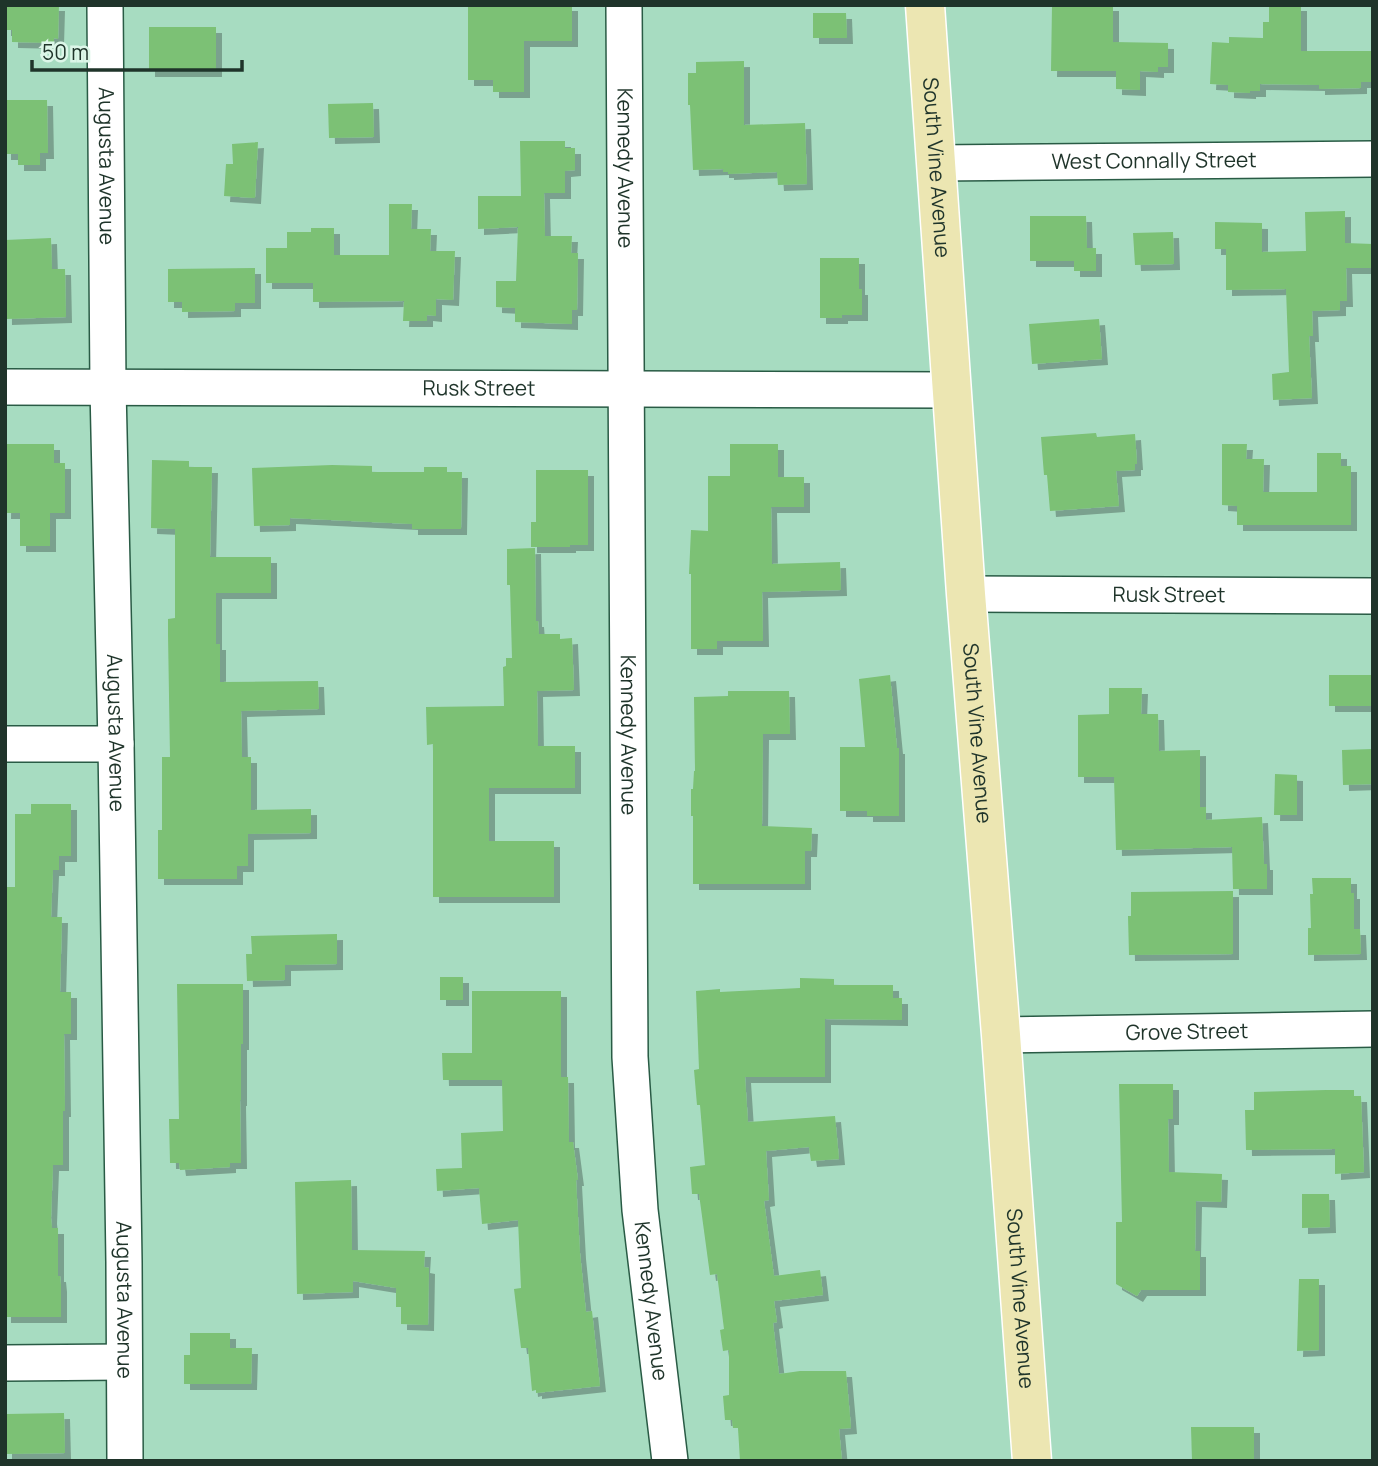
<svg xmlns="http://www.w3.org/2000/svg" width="1378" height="1466" viewBox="0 0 1378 1466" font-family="Manrope,sans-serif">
<defs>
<filter id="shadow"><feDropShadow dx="6" dy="6" stdDeviation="0" flood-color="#0004"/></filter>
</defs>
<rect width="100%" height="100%" fill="#a7dcc1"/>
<g fill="#7bc175" filter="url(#shadow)">
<path d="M5,5H59L58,39L54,38V43L12,42V30H5Z"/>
<path d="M468,5H572V41H524V92H493V80H468Z"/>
<path d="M1052,5H1113V42L1168,43V67H1158V72L1140,71V90L1116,89V71H1051Z"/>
<path d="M1269,5H1301V51H1373V82H1361V88L1319,89V85L1260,84V91H1250V93L1228,92V85L1210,84L1212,42L1229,43V37L1263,38V22H1269Z"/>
<path d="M813,13H846L847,38H813Z"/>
<rect x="149" y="27" width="67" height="44"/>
<path d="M744,61V125L805,123L807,184L778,185L777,172L728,174V172H723V169L693,170L690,105H688V73H696V62Z"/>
<path d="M5,100H47L48,153H40V165H18V154H5Z"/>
<path d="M373,103L374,137L329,138L328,104Z"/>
<path d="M520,141H565V148H575V170L565,171V193H544L545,236H572L571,253H578L577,310H572V324L515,322V308L496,307V281H516L518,227L478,229V196H521Z"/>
<path d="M258,142L255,198L224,196L226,164H233L232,144Z"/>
<path d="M389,204H412L411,229H431L430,251H455L453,300L436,299V316L427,315V321H403L404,301L313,302V283H266V248H287V232H311V228H334V255H389Z"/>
<path d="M1345,211V243L1373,244V268H1346L1347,301H1340V310L1312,311L1313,336H1309L1312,398L1273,400L1272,374L1289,372L1286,289L1226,290V249H1215V222L1262,223V252L1306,251L1305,212Z"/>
<path d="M1030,216H1086L1087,248H1096V271H1074V261H1030Z"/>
<path d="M1173,232L1174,264L1135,265L1133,233Z"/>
<path d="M51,238L52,269H65L66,317L6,319L5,240Z"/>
<path d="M820,258H859V289H862V315H842V318H820Z"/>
<path d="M255,268V303H235V311L182,312V302H168V269Z"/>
<path d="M1099,319L1102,359L1032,364L1029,324Z"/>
<path d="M1096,433L1097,437L1135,434L1137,464H1135V470L1116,471L1119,506L1050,511L1047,475H1044L1041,437Z"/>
<path d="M6,444H54V463H65V513H50V546H20V513H5Z"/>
<path d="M730,444H778V477H804V507H771L772,564L840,562L841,590L762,592L763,641H717V649H691V574H689L691,530L708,531V476H730Z"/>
<path d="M1222,444H1247L1246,459H1264L1263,492H1317V453H1341V466H1351V525H1237V506L1222,505Z"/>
<path d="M152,460L189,461V467H212L210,557H271V593H216V644H220V682L318,681L319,709L241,711L242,757H251V810L311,809V833L248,834V866H237V879H158V830H162V757H170L168,634V619L175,618V529L151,528Z"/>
<path d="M332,465L372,466V472H424V467H447V472H462L461,529H412V524L290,518V525L254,526L252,468Z"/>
<path d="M536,470H588V545H570V547H531V522H536Z"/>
<path d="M535,548L536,621H538L539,634H560V639L572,638L574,690L537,691L538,746H575V788H489V841H554V897H433V744L427,745L426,707L504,706L503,667L506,666V658H512L510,585H507V549Z"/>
<path d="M890,675L897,748H899V816H867V811H840V747H865L859,679Z"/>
<rect x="1329" y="675" width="42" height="31"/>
<path d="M1109,688H1142L1141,714H1158L1159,751L1200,750V807H1206V820L1262,817L1264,864H1267V889H1233L1232,847L1116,850L1114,777H1078V715L1109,714Z"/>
<path d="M728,691H789L790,734H763L762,826L812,828L811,851H805V884H693V816H691V789H693L694,771H695L694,697L728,696Z"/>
<path d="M1373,749V784L1343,785L1342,750Z"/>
<path d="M1275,774L1297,775V815H1274Z"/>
<path d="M31,804H71V856H59V870H53L51,917H62L60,992H71V1034H64L65,1111H63V1165H53L51,1218L52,1228H58V1276H60L61,1286V1317H5V887H15V814H31Z"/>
<path d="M1312,878H1351V893H1354V929H1360L1361,954L1308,955V928H1311L1310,894H1313Z"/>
<path d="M1233,891V954L1129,955L1128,916H1131V892Z"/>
<path d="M337,934V964L285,965V980L247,981L246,954H252L251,936Z"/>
<rect x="440" y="977" width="23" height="23"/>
<path d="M800,978L834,979V985H893V998H902V1020L825,1019V1077H745L748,1122L835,1116L839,1159L811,1161L809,1147L766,1151L769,1200L764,1201L774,1276L820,1270L823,1295L774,1301L777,1322L773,1323L779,1374L800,1371H846L851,1428L839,1429L842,1461H740L738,1428H733L732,1420H725L723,1396L729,1395V1350L723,1351L720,1330L724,1329L717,1274L710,1275L699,1194H692L690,1167L705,1165L700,1105H697L694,1070L699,1069L696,991L720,989V992L800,988Z"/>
<path d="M177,984H243V1044H241V1100H240L241,1163H230V1167L180,1170L179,1163H170L169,1119H179Z"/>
<path d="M472,991H561V1077H568L569,1142H573L578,1180H576L580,1253L586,1312L592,1311L600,1386L536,1393V1390L532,1391L528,1348H521L514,1289L521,1288L518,1220L482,1224L479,1188L437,1191L436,1169L462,1168L461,1133L503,1131L502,1080H443L442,1053H472Z"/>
<path d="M1119,1084H1173V1119H1168L1169,1172L1222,1174L1221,1202L1196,1201L1195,1251H1200V1290H1141L1137,1296L1116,1284V1222H1122Z"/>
<path d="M1326,1090H1354V1096H1361L1364,1172L1335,1174V1149L1246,1150L1245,1110H1254V1092Z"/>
<path d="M351,1180L352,1250L425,1251L424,1267L429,1268L428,1325L401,1324V1307H396V1288L353,1281V1292L297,1294L295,1182Z"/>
<path d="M1302,1194H1329L1330,1227L1302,1228Z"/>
<path d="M1299,1279H1319V1350L1297,1351Z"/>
<path d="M190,1333H230V1348H252L251,1384H184V1355H190Z"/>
<path d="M64,1413L65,1453L6,1454V1414Z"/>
<path d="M1191,1427H1254V1461H1192Z"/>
</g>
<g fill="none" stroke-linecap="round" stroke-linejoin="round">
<defs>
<g id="minor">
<path id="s1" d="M105,5L108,388L116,744L124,1262L125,1461"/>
<path id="s2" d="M624,5L630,1057L640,1210L670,1461"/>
<path id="s3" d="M935,163L1373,159"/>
<path id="s4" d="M5,387L952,390"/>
<path id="s5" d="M966,594L1373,596"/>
<path d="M5,744H116"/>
<path id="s6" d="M1001,1035L1373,1029"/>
<path d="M5,1363L124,1362"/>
</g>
<g id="major">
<path id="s7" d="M925,5L966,594L1001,1035L1032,1461"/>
</g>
</defs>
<use href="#minor" stroke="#295b45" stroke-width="38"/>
<use href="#major" stroke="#fff" stroke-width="41"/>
<use href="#minor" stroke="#fff" stroke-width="35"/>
<use href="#major" stroke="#ece6b2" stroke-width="38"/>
</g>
<g text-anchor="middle" stroke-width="7" stroke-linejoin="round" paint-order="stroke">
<g font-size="21" fill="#1f342a" stroke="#dcf6e8">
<text dy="7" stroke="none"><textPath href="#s3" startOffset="219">West Connally Street</textPath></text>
<text dy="7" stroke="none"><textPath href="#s1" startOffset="161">Augusta Avenue</textPath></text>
<text dy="7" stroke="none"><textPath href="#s2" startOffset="163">Kennedy Avenue</textPath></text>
<text dy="7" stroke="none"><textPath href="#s7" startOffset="163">South Vine Avenue</textPath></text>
<text dy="7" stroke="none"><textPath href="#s4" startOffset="474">Rusk Street</textPath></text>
<text dy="7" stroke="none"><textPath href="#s5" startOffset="203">Rusk Street</textPath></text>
<text dy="7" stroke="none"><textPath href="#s1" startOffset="728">Augusta Avenue</textPath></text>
<text dy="7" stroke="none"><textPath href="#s7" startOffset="730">South Vine Avenue</textPath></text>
<text dy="7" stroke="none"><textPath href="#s2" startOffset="730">Kennedy Avenue</textPath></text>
<text dy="7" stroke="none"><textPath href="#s6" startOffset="186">Grove Street</textPath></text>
<text dy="7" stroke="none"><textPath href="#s7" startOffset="1297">South Vine Avenue</textPath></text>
<text dy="7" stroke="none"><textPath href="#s1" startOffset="1295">Augusta Avenue</textPath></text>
<text dy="7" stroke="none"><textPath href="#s2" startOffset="1297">Kennedy Avenue</textPath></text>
</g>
</g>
<rect width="1378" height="1466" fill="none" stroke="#1f342a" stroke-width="14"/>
<path d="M32 60v10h210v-10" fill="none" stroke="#1f342a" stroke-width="3.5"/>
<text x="42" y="60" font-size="21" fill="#1f342a" stroke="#dcf6e8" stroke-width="5" paint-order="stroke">50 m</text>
</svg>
